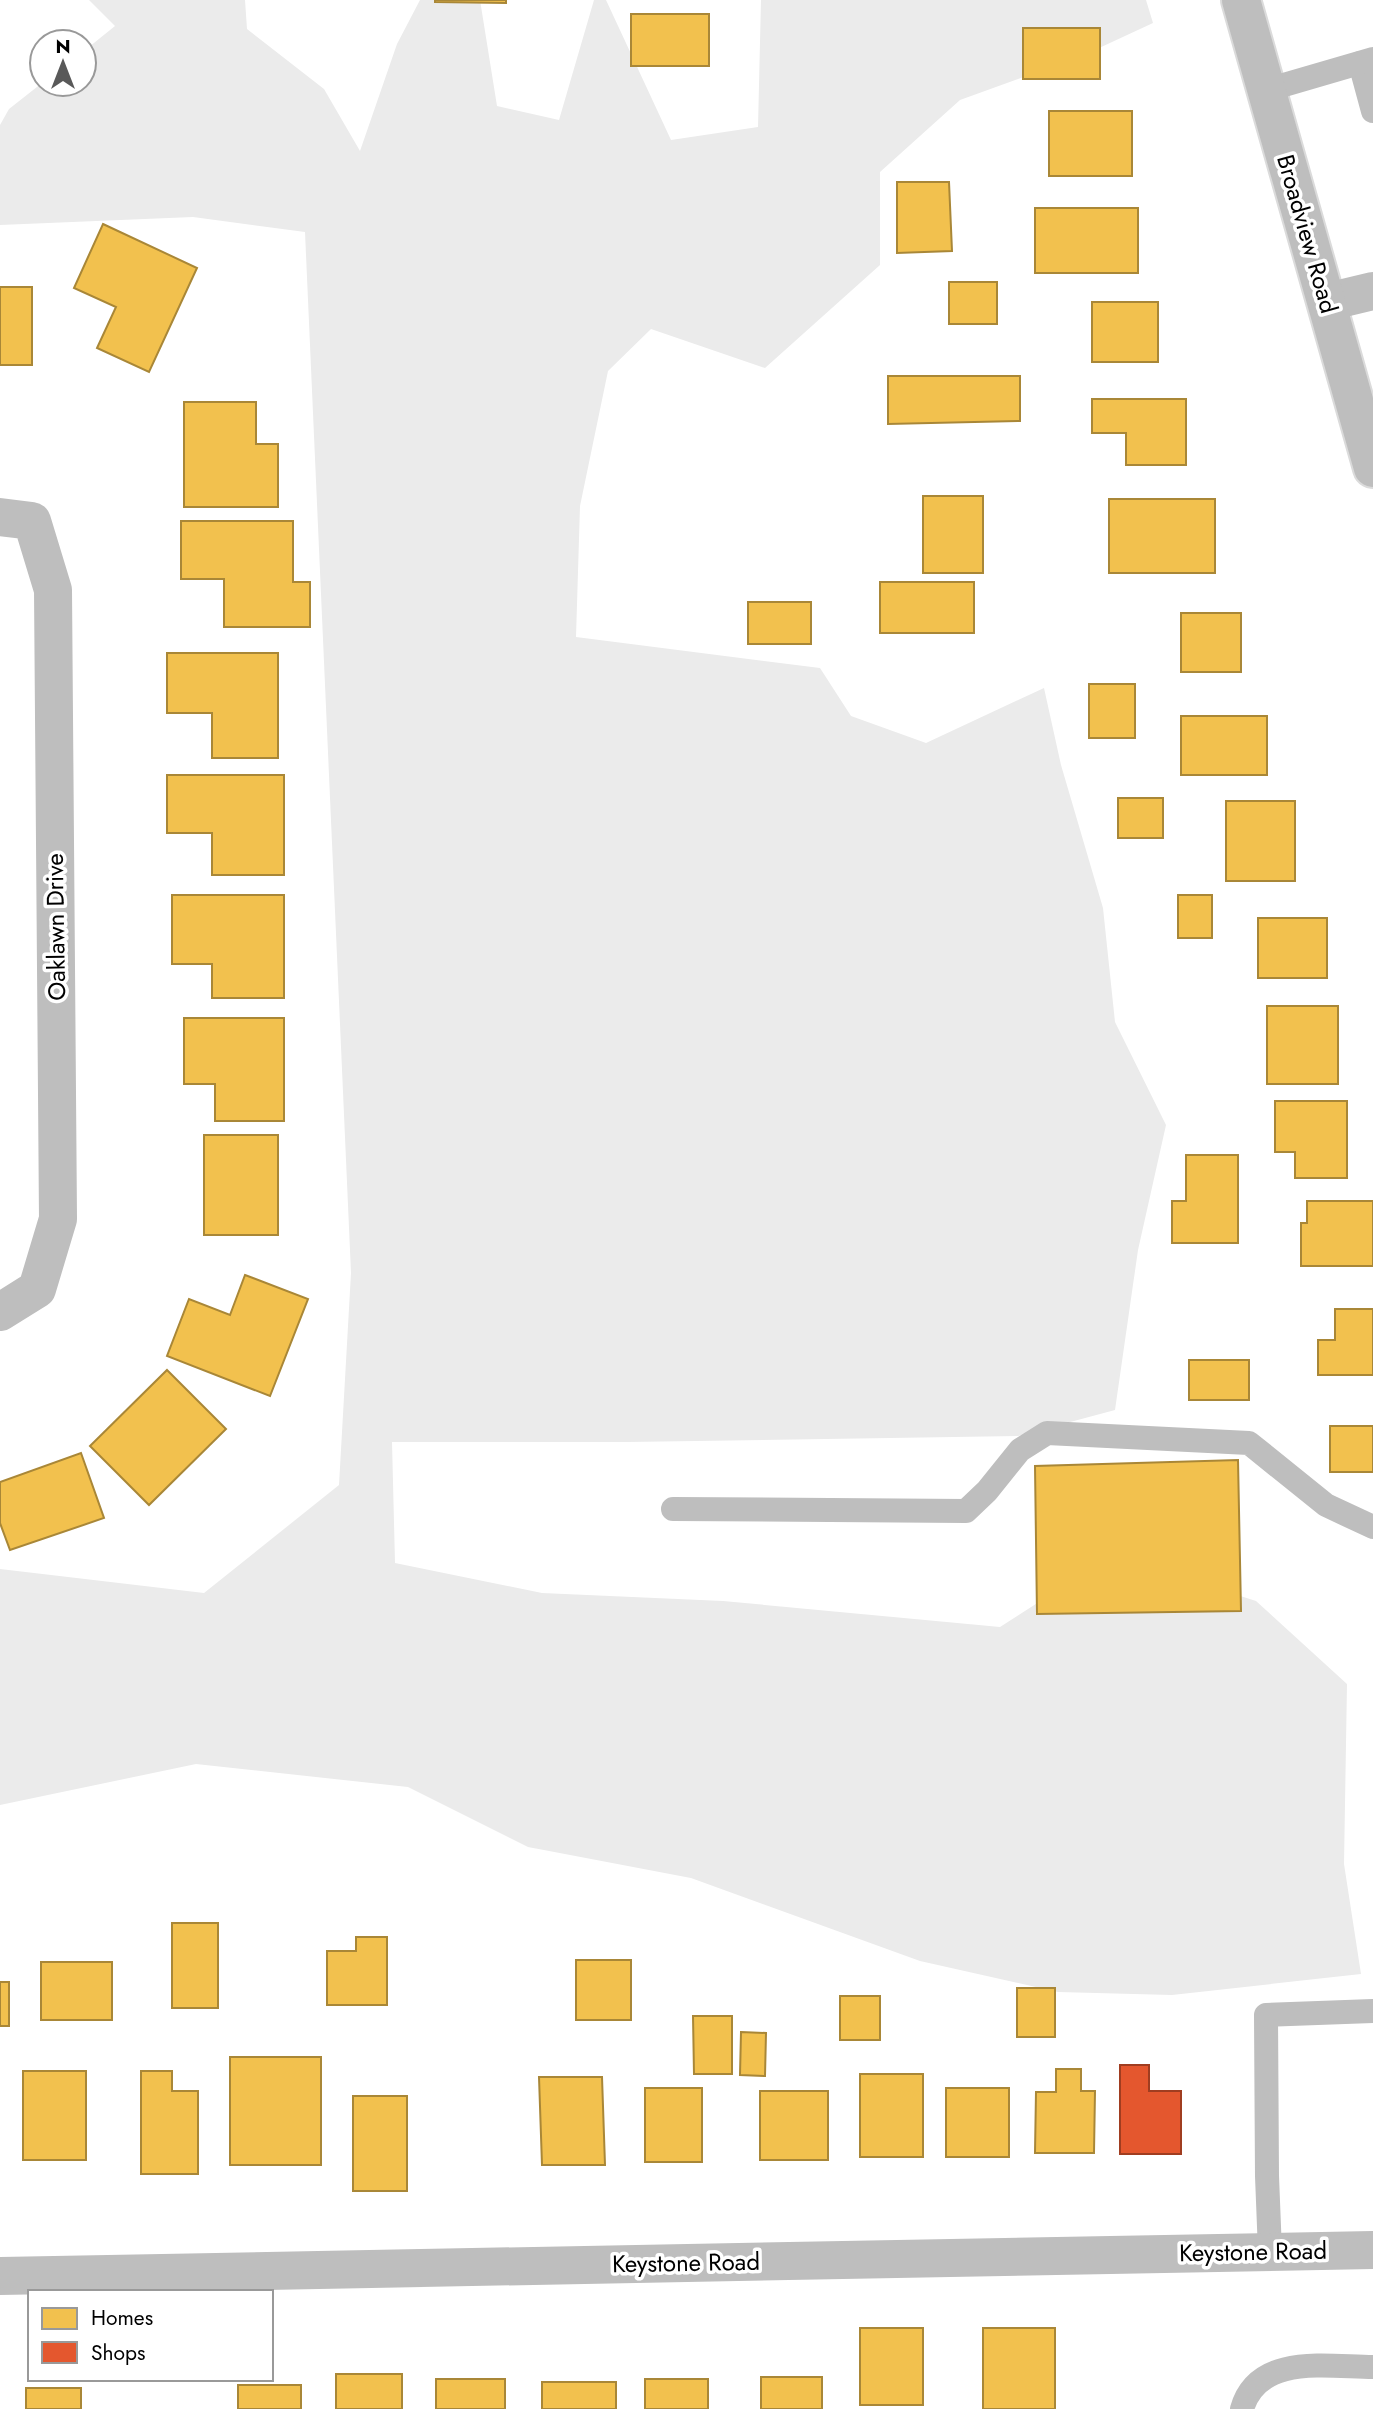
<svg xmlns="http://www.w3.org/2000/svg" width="1373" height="2409" viewBox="0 0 1373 2409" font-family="Jost,sans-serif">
<rect width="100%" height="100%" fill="#fff"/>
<path fill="#ebebeb" d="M89,0H245L247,29L324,89L360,151L397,44L420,0H480L497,106L559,120L594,0H606L671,140L758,127L761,0H1146L1153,23L1084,55L960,100L880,172V265L765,368L651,329L608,371L580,506L576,637L820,668L851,716L926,743L1044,688L1061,765L1103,908L1115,1022L1166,1125L1138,1250L1115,1410L1018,1436L628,1442H392L395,1563L542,1593L723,1601L1000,1627L1112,1555L1256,1601L1347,1684L1344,1864L1361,1974L1172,1995L1058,1992L920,1961L691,1878L528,1847L408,1787L196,1764L0,1805V1569L204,1593L339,1485L351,1273L305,232L193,217L0,225V125L9,109L42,83L84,84V51L115,26Z"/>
<g fill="#f2c14e" stroke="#a98737" stroke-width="2">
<path d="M435,0H506V3L435,2Z"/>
<rect x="631" y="14" width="78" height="52"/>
<rect x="1023" y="28" width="77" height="51"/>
<rect x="1049" y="111" width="83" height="65"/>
<path d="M897,182H949L952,251L897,253Z"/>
<rect x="1035" y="208" width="103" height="65"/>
<path d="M103,224L197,268L149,372L97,348L116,307L74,288Z"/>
<rect x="949" y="282" width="48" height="42"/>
<rect x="0" y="287" width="32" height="78"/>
<rect x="1092" y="302" width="66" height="60"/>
<path d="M888,376H1020V421L888,424Z"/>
<path d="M1092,399H1186V465H1126V433H1092Z"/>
<path d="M184,402H256V444H278V507H184Z"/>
<rect x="923" y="496" width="60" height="77"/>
<rect x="1109" y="499" width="106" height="74"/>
<path d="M181,521H293V582H310V627H224V579H181Z"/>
<rect x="880" y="582" width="94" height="51"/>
<rect x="748" y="602" width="63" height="42"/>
<rect x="1181" y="613" width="60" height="59"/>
<path d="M167,653H278V758H212V713H167Z"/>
<rect x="1089" y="684" width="46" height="54"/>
<rect x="1181" y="716" width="86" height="59"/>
<path d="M167,775H284V875H212V833H167Z"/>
<rect x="1118" y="798" width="45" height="40"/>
<rect x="1226" y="801" width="69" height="80"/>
<path d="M172,895H284V998H212V964H172Z"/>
<rect x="1178" y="895" width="34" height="43"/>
<rect x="1258" y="918" width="69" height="60"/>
<rect x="1267" y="1006" width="71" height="78"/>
<path d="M184,1018H284V1121H215V1084H184Z"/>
<path d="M1275,1101H1347V1178H1295V1152H1275Z"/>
<rect x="204" y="1135" width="74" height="100"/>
<path d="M1186,1155H1238V1243H1172V1201H1186Z"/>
<path d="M1307,1201H1373V1266H1301V1223H1307Z"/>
<path d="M245,1275L308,1299L270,1396L167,1356L189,1299L230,1315Z"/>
<path d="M1335,1309H1373V1375H1318V1340H1335Z"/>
<rect x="1189" y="1360" width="60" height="40"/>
<path d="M167,1370L226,1429L149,1505L90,1446Z"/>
<rect x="1330" y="1426" width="43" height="46"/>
<path d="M81,1453L104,1518L10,1550L0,1523V1482Z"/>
<path d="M1238,1460L1241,1611L1037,1614L1035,1466Z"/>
<rect x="172" y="1923" width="46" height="85"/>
<path d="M356,1937H387V2005H327V1951H356Z"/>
<rect x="576" y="1960" width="55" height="60"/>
<rect x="41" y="1962" width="71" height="58"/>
<rect x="0" y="1982" width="9" height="44"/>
<rect x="1017" y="1988" width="38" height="49"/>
<rect x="840" y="1996" width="40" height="44"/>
<path d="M693,2016H732V2074H694Z"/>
<path d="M741,2032L766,2033L765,2076L740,2075Z"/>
<rect x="230" y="2057" width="91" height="108"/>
<path d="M1056,2069H1081V2091H1095L1094,2153H1035L1036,2092H1056Z"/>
<rect x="23" y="2071" width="63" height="89"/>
<path d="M141,2071H172V2091H198V2174H141Z"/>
<rect x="860" y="2074" width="63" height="83"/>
<path d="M539,2077H602L605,2165H542Z"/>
<rect x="645" y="2088" width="57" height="74"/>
<rect x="946" y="2088" width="63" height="69"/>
<rect x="760" y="2091" width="68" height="69"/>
<rect x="353" y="2096" width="54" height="95"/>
<rect x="860" y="2328" width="63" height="77"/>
<rect x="983" y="2328" width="72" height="81"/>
<rect x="336" y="2374" width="66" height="35"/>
<rect x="761" y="2377" width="61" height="32"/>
<rect x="436" y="2379" width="69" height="30"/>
<rect x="645" y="2379" width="63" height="30"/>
<rect x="542" y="2382" width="74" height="27"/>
<rect x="238" y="2385" width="63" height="24"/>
<rect x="26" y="2388" width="55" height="21"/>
</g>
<path fill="#e4572e" stroke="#a03d20" stroke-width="2" d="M1120,2065H1149V2091H1181V2154H1120Z"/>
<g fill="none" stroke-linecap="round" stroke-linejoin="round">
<defs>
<path id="primary" d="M1241,0L1373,468"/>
</defs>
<use href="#primary" stroke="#dbdbdb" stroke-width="42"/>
<g stroke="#bebebe" stroke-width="24">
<path d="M1360,63L1373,111"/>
<path d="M1267,90L1373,59"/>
<path d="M673,1509L966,1511L987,1491L1020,1450L1047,1433L1249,1443L1326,1505L1373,1527"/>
<path d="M1270,2252L1267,2176L1266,2015L1373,2011"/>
<path d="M1242,2409C1258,2353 1328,2367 1373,2367"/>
</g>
<g stroke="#bebebe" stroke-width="38">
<path d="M1327,302L1373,291"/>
<path d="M0,517L32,521L53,590L58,1219L37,1289L0,1312"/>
<path d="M0,2276L1373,2250"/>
</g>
<use href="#primary" stroke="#bebebe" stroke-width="38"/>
</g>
<g text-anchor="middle" stroke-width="7" stroke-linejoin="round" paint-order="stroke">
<g font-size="24" fill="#000" stroke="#fff">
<text transform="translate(1307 234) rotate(74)" y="8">Broadview Road</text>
<text transform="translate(56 927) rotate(-91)" y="8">Oaklawn Drive</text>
<text transform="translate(1253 2252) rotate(-1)" y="8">Keystone Road</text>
<text transform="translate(686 2263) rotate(-1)" y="8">Keystone Road</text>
</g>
</g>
<rect x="28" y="2290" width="245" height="91" fill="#ffffff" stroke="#999999" stroke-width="2"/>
<rect x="42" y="2308" width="35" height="21" fill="#f2c14e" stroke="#999999" stroke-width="2"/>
<text x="91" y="2325" font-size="21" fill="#000000">Homes</text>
<rect x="42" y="2342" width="35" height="21" fill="#e4572e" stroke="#999999" stroke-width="2"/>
<text x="91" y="2360" font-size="21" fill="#000000">Shops</text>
<g transform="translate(63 63)"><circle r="33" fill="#ffffff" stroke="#999999" stroke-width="2"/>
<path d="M0-5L12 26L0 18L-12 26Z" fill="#595959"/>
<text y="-10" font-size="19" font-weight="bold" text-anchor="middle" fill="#000000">N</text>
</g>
</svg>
